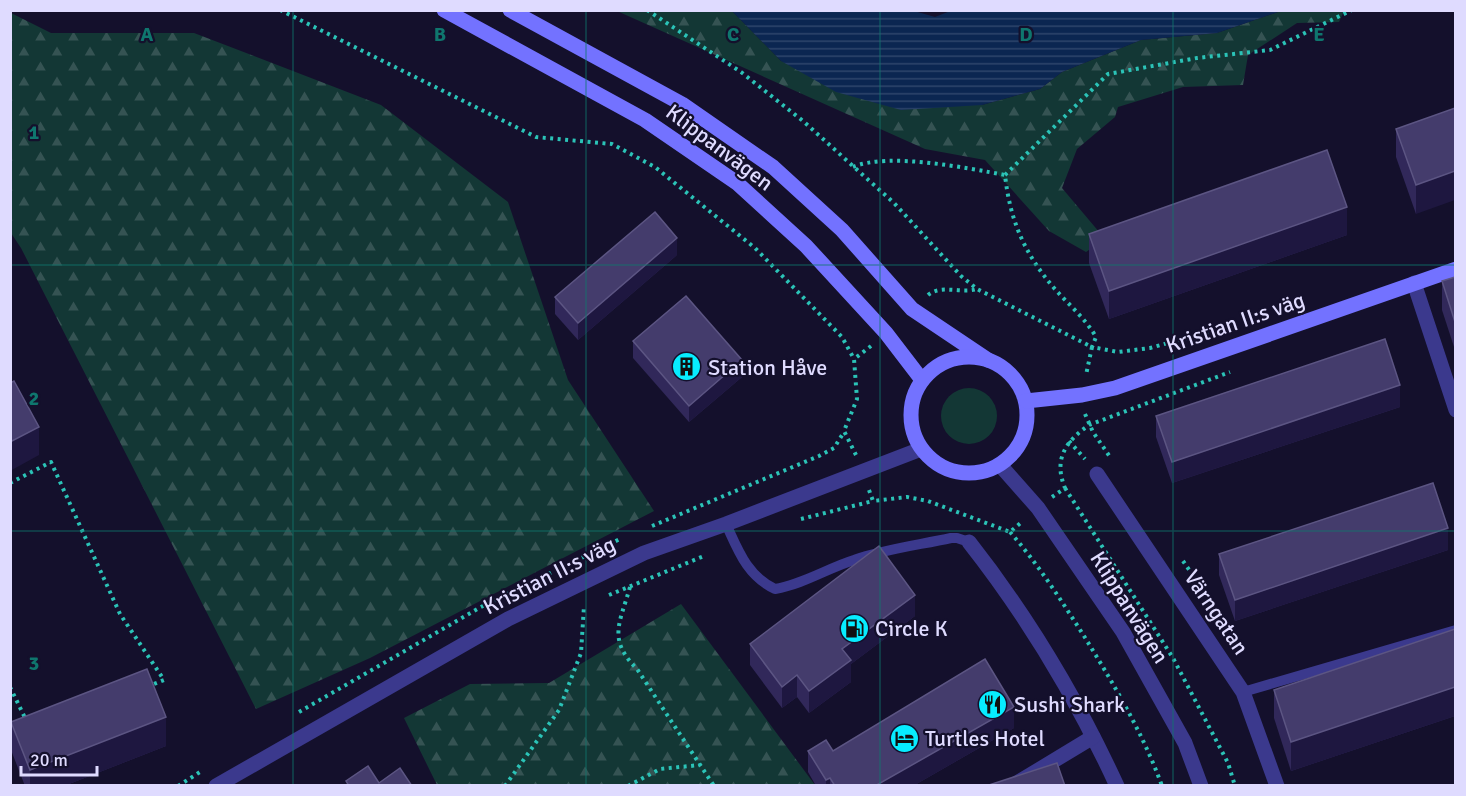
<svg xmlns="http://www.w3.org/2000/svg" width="1466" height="796" viewBox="0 0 1466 796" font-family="Signika,sans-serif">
<defs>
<pattern id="forest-firs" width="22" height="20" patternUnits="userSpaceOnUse" patternTransform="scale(1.5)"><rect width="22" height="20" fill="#133735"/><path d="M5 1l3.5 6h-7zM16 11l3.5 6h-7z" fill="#355353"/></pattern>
<pattern id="water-rules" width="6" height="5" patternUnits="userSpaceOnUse" patternTransform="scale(1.5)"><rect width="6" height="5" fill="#0b2651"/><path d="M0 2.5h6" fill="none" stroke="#2e456b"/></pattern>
</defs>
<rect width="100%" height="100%" fill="#14102c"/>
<circle fill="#133735" cx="969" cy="416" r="28"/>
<g fill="url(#forest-firs)">
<path d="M617,11H732L781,61L982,105L1040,89L1062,72L1141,40L1217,33L1281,11H1344L1339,22L1297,23L1248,55L1243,85L1183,87L1118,107L1115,117L1077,149L1062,188L1105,239L1086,252L1049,231L985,160L925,149Z"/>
<path d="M11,13L51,33H194L381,105L508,202L568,380L654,511L370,658L256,709L21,248L11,233Z"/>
<path d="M681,604L815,785H437L404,718L470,684L549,683Z"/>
</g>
<path fill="url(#water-rules)" d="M914,11L935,17L953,10L1281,11L1217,33L1141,40L1062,72L1040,89L982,105L901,110L836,92L781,61L732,11Z"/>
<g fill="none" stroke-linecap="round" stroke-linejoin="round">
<g stroke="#2bc3b7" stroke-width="4" stroke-dasharray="3 4.5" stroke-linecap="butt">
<path d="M280,10L536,137L612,144L655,167L755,248L842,337L854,359"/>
<path d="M647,10L741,72L803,121L894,203L961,276L977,289L1092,347L1086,375"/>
<path d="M853,167C888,152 967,168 1005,175C1010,220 1024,253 1054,288C1068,304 1085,318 1096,337L1092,347L1118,352L1150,348L1208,332"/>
<path d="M1005,175L1108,74L1197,58L1270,50L1352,10"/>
<path d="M928,295C941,284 961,294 977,289"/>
<path d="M1085,414L1093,432L1110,457"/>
<path d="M1069,441L1085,459"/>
<path d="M856,455L844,431L857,399L854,359L871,346"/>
<path d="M10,483L51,462L120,614L164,680L149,686"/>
<path d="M1065,488L1173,658L1228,763L1235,786"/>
<path d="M869,490L873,501L907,497L928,501L1010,532L1023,521"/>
<path d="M1052,497L1065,488C1053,459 1066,441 1089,425L1230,372"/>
<path d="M801,519L873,501"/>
<path d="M652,526L819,456L834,448L844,432"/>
<path d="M1010,532C1038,564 1061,600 1084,636C1113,683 1143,733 1162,786"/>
<path d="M1183,561L1212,603L1209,606"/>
<path d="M630,587C620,623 607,639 637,669L714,786"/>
<path d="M609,595L704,556"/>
<path d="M10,687L26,720"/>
<path d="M299,712L479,608L620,539"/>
<path d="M178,786L200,772"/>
<path d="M505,786L559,710L581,653L584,606"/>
<path d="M628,786L660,769L700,765"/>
</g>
<g stroke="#3b398d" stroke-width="10">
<path d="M726,524C738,550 747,576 775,589C804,584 828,568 854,560C885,549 919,545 951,538H957L969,542"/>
<path d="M1243,692L1456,630"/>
</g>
<g stroke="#3b398d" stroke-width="15">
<path d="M1414,283L1456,410"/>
<path d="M1097,474L1243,692L1277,786"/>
<path d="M969,542C1028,617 1077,699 1117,786"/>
<path d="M1012,786L1093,737"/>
</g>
<g stroke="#3b398d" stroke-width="15">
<path d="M1000,465L1038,508L1123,632L1185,743L1201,786"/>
<path d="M216,786L508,619L644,553L726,524L921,449"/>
</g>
<g stroke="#7372ff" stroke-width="15">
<path d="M444,10L645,120L737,183L806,246L886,333L922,380"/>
<path d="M510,10L682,104L773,167L842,230L912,309L988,360"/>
<circle cx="969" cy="415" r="58"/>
<path d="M1026,401L1082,395L1115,388L1456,269"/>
</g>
</g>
<g fill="#31285a">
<path d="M1455,108L1416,214L1396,157V129Z"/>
<path d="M1089,234L1347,235L1109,319L1089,263Z"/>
<path d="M677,255L578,340L555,314V297Z"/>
<path d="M1455,277V350L1442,310V281Z"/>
<path d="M633,341L742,377L689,422L633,358Z"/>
<path d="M1400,407L1172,483L1156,437V416Z"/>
<path d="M1448,550L1235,621L1219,575V554Z"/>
<path d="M915,616L851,664V682L809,713L797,697L782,708L750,665V644Z"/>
<path d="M1455,629V716L1291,771L1274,718V690Z"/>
<path d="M11,722L166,746L64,786H25L11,750Z"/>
<path d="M1014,728L913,786H816L808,772V751H833Z"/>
</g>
<g fill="#1e1740">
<path d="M1455,171V200L1416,214V185Z"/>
<path d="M1347,207V235L1109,319V291Z"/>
<path d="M677,238V255L578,340V323Z"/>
<path d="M742,360V377L689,422V406Z"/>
<path d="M1400,385V407L1172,483V462Z"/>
<path d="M39,427V455L10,471V442Z"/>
<path d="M1448,528V550L1235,621V600Z"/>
<path d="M915,595V616L851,664V682L809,713V691L842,649Z"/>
<path d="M797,675V697L782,708V687Z"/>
<path d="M1455,687V716L1291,771V742Z"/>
<path d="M1014,707V728L913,786H875Z"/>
<path d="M166,717V746L64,786H30V770Z"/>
<path d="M830,778V786H826V780Z"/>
</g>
<g fill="#443c6c" stroke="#5c5583" stroke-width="1.5">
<path d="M1455,108V171L1416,185L1396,129Z"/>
<path d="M1327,150L1347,207L1109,291L1089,234Z"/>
<path d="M655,212L677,238L578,323L555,297Z"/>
<path d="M1455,277V322L1442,281Z"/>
<path d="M686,296L742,360L689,406L633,341Z"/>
<path d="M1385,339L1400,385L1172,462L1156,416Z"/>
<path d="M14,381L39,427L10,442V383Z"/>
<path d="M1433,483L1448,528L1235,600L1219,554Z"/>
<path d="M879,546L915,595L842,649L851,660L809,691L797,675L782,687L750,644Z"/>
<path d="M1455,629V687L1291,742L1274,690Z"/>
<path d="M985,659L1014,707L875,786H835L830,778L826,780L808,751L826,740L833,751Z"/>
<path d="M147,669L166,717L30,770L11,722Z"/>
<path d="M1057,763L1065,786H986Z"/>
<path d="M368,766L379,783L400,768L412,786H349L346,781Z"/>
</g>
<path fill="none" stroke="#0f766e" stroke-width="1.5" stroke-opacity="0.55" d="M293,10V786M586,10V786M880,10V786M1173,10V786M10,265H1456M10,531H1456"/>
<defs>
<symbol id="building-disc" viewBox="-11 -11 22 22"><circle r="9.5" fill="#07ecff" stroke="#14102c"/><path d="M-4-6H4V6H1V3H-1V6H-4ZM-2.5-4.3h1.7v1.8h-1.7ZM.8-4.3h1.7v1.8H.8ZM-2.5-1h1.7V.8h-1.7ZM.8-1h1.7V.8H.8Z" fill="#111"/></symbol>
<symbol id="fuel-disc" viewBox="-11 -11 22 22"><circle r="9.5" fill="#07ecff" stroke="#14102c"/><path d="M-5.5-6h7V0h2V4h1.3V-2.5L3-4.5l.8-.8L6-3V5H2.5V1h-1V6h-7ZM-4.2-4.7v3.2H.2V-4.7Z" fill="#111"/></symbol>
<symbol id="restaurant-disc" viewBox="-11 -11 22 22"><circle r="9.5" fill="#07ecff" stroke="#14102c"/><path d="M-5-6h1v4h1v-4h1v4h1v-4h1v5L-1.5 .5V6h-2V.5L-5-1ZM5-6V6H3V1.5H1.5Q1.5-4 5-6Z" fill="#111"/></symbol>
<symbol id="hotel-disc" viewBox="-11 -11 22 22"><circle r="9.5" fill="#07ecff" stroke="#14102c"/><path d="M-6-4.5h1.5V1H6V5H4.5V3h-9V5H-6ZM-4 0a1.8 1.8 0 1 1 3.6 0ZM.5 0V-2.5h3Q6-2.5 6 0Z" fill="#111"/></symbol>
</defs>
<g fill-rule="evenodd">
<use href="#building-disc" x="670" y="350" width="33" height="33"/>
<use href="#fuel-disc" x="838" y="612" width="33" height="33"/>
<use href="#restaurant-disc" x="976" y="688" width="33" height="33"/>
<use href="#hotel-disc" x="888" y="722" width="33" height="33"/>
</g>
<g text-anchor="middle" stroke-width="4.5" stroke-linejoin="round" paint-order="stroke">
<g font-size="22" fill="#dfdbff" stroke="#14102c">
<text transform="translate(720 147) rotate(37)" y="8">Klippanvägen</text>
<text transform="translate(1235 322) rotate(-19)" y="8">Kristian II:s väg</text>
<text transform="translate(549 575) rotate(-27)" y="8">Kristian II:s väg</text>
<text transform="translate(1130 607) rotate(58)" y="8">Klippanvägen</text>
<text transform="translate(1217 612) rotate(56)" y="8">Värngatan</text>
</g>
<g font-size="22" fill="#dfdbff" stroke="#14102c" text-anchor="start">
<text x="708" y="375">Station Håve</text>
<text x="875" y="636">Circle K</text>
<text x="1014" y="712">Sushi Shark</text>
<text x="925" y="746">Turtles Hotel</text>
</g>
</g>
<g font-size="20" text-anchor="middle" font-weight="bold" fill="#0f766e" stroke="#14102c" stroke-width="4.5" stroke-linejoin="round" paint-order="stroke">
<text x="147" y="41">A</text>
<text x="440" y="41">B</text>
<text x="733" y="41">C</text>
<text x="1026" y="41">D</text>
<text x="1319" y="41">E</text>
<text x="34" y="139">1</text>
<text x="34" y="405">2</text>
<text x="34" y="670">3</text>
</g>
<rect width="1466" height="796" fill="none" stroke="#dfdbff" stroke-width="24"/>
<path d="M21 766v9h76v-9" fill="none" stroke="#dfdbff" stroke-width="3"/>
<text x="30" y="766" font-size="18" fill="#dfdbff" stroke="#14102c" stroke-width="4.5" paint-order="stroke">20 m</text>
</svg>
